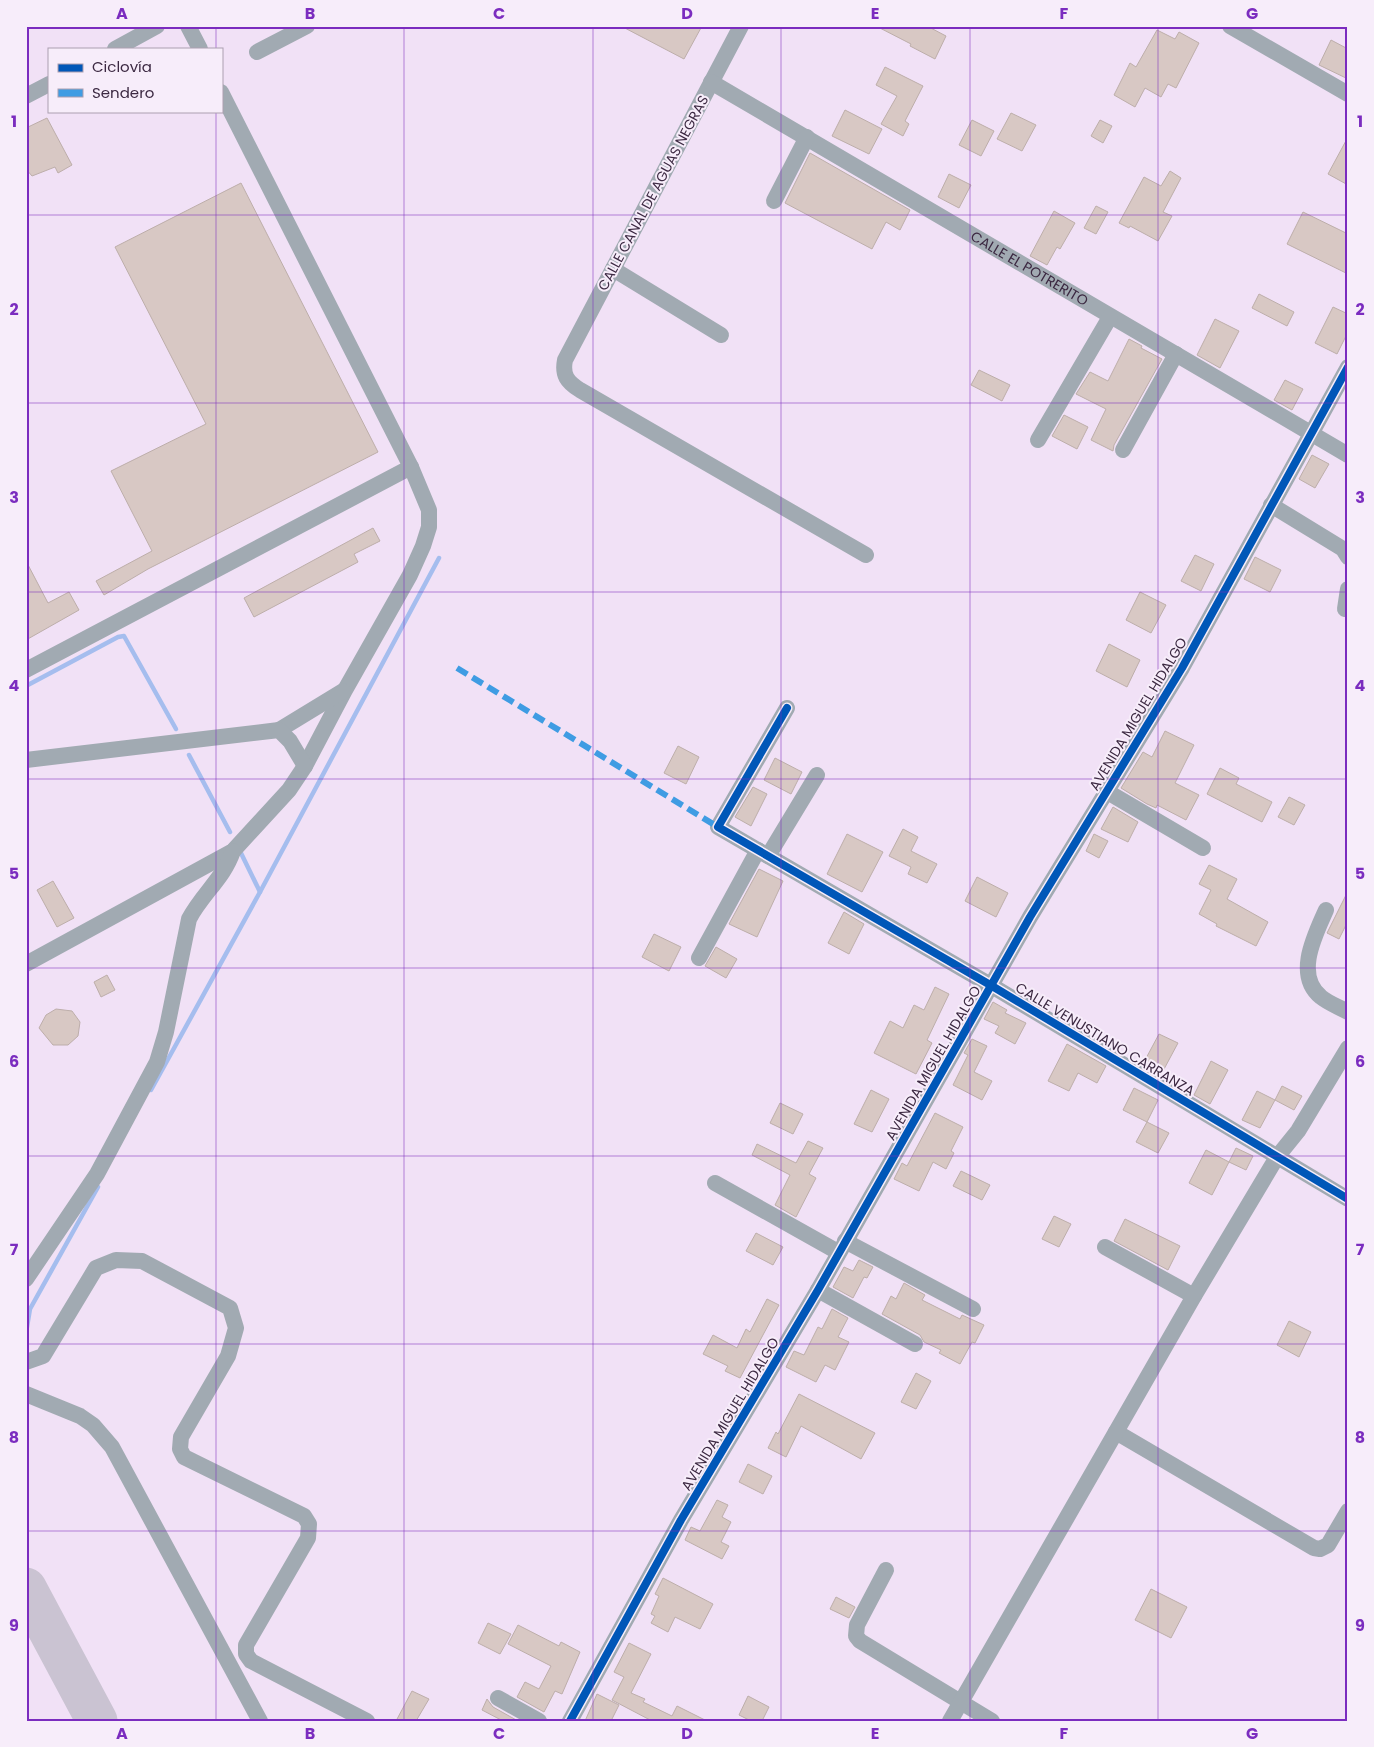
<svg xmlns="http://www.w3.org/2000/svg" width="1374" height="1747" viewBox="0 0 1374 1747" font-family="Poppins,sans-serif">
<rect width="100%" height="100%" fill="#f1e1f6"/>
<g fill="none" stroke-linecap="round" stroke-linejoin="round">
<g stroke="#a5bdee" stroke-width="4.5">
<path d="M26,686L118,637L124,636L176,729"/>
<path d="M189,755L230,832"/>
<path d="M240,851L260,892"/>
<path d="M151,1090L260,892L439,558"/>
<path d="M26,1333L30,1309L98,1187"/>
</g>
<path stroke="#cac3d2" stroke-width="41" d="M26,1588L97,1721"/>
</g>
<g fill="#d8c8c4" stroke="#bdaeaa">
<path d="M621,26H702L684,59Z"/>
<path d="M876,26H927L946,36L935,59L910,46L911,44Z"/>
<path d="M1157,30L1175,39L1179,32L1199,43L1176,88L1168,84L1161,97L1145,88L1135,107L1114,95L1130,63L1136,67Z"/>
<path d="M1331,40L1348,49V79L1319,65Z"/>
<path d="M885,67L923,86L905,121L909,124L903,136L881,124L897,96L876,85Z"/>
<path d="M845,110L882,129L869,154L832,136Z"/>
<path d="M1011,113L1036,125L1022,151L997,139Z"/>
<path d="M47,118L72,165L58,173L55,167L32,176L26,169V128Z"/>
<path d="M972,120L994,131L981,156L959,145Z"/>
<path d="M1100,120L1112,126L1103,143L1091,136Z"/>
<path d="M1348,137V185L1328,174Z"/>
<path d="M810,153L910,210L900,230L886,222L872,249L785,203Z"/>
<path d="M1170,171L1181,178L1163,212L1172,216L1158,241L1130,226L1129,228L1119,223L1144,177L1161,186Z"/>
<path d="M949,174L971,185L959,208L938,197Z"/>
<path d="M241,183L378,452L148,569L104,595L96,581L152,551L111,471L206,424L115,247Z"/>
<path d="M1096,206L1108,212L1096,234L1084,228Z"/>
<path d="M1054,211L1075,223L1060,249L1057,247L1047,265L1030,256Z"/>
<path d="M1303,212L1348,234V274L1287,244Z"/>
<path d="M1259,294L1294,312L1287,326L1252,308Z"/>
<path d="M1333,307L1348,314V332L1337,354L1315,343Z"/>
<path d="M1215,319L1239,331L1220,368L1197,355Z"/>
<path d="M1129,339L1142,346L1141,348L1162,359L1114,445L1113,451L1091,440L1106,409L1076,394L1090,372L1108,381Z"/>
<path d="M979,370L1010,385L1002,401L971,385Z"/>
<path d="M1285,380L1303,389L1292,410L1274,400Z"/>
<path d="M1064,415L1088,427L1077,449L1052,436Z"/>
<path d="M1312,455L1329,464L1315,488L1299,479Z"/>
<path d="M373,528L380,541L354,554L358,562L254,617L244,598Z"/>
<path d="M1195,555L1214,564L1201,591L1181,581Z"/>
<path d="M1255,557L1281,570L1270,592L1244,579Z"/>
<path d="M26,561L48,603L69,592L79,610L26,640Z"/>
<path d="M1140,592L1166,605L1151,633L1126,620Z"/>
<path d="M1109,644L1140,660L1127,687L1096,671Z"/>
<path d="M1165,731L1194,745L1175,783L1199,795L1186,820L1157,805L1156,808L1147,804L1121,788L1143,752L1152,757Z"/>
<path d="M678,746L699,757L686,784L664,773Z"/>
<path d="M775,758L802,772L791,794L764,780Z"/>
<path d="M1220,768L1239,778L1236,784L1272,802L1262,822L1207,794Z"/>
<path d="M753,787L767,794L751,826L735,817Z"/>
<path d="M1289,797L1305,805L1294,825L1278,817Z"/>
<path d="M1113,807L1138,822L1128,842L1101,829Z"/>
<path d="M903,829L918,837L911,851L937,864L927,883L908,874L911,867L889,856Z"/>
<path d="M847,834L883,852L862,892L827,874Z"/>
<path d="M1094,834L1108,841L1099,858L1086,851Z"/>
<path d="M1209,865L1237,879L1227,899L1268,922L1256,946L1216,926L1217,924L1199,914L1211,890L1199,884Z"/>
<path d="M759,869L783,881L757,937L729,924Z"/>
<path d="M977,877L1008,893L996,917L965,901Z"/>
<path d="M53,881L74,918L57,927L37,890Z"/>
<path d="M1348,891V921L1339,939L1327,933Z"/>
<path d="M844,912L864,924L849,954L828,943Z"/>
<path d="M654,934L681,947L669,971L642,957Z"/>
<path d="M716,947L737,959L726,978L705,966Z"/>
<path d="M107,975L115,990L101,997L94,982Z"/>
<path d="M935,987L949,994L927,1040L932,1043L916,1074L874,1053L890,1021L903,1028L914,1005L924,1010Z"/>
<path d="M993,1002L1007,1010L1005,1013L1026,1023L1015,1044L995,1033L999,1026L984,1019Z"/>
<path d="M56,1009L72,1011L80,1022L78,1036L68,1045H53L39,1028L46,1015Z"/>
<path d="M1159,1034L1178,1043L1163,1071L1144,1062Z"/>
<path d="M972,1039L987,1046L974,1072L992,1081L982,1100L953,1085L968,1055L964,1053Z"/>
<path d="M1067,1044L1106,1066L1097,1083L1078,1073L1069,1091L1048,1081Z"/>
<path d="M1211,1061L1228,1070L1210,1104L1194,1095Z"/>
<path d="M1282,1086L1302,1096L1294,1110L1275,1100Z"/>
<path d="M1134,1088L1158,1100L1147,1122L1123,1110Z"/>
<path d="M871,1090L889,1099L872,1132L854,1124Z"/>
<path d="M1257,1091L1275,1100L1260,1128L1242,1120Z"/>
<path d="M780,1103L803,1114L793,1134L770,1123Z"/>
<path d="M935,1113L963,1127L951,1151L954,1153L946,1169L933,1162L919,1191L894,1179L902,1163L907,1166Z"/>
<path d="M1147,1122L1169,1133L1158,1153L1136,1142Z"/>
<path d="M808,1141L823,1148L809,1174L816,1178L796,1217L775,1205L790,1175L752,1155L757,1144L796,1163Z"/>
<path d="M1236,1148L1253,1156L1246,1170L1229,1162Z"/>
<path d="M1206,1150L1229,1162L1212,1195L1189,1183Z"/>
<path d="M961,1171L990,1185L982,1200L953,1186Z"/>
<path d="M1054,1216L1071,1224L1059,1247L1042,1239Z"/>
<path d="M1125,1219L1180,1246L1168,1270L1114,1241Z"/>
<path d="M756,1233L783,1247L773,1265L746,1251Z"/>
<path d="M859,1260L873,1267L867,1278L864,1277L853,1298L833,1287L844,1267L853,1271Z"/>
<path d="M904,1283L925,1295L922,1300L960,1319L962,1315L984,1325L975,1343L972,1342L960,1364L939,1353L941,1350L924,1342L920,1335L882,1314L891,1296L896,1299Z"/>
<path d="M767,1299L779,1305L740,1378L725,1371L728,1366L703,1354L713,1335L737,1348L746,1329L750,1332Z"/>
<path d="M832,1309L848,1318L838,1337L849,1342L835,1370L825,1365L816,1382L786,1367L794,1351L804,1355L818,1327L822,1329Z"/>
<path d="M1289,1321L1311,1332L1299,1357L1277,1345Z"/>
<path d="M916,1373L931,1381L916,1409L901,1402Z"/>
<path d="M799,1394L875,1433L861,1459L801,1426L786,1457L768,1448L776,1432L778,1434Z"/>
<path d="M748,1464L772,1476L763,1494L739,1482Z"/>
<path d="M717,1500L728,1505L722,1517L731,1522L721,1542L729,1546L722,1559L685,1540L691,1527L700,1531Z"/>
<path d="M663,1578L713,1604L700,1629L675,1617L668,1632L651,1623L655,1616L651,1614L659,1596L655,1594Z"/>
<path d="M1151,1589L1187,1607L1171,1638L1135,1620Z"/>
<path d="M836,1597L855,1607L849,1618L830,1609Z"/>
<path d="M488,1623L511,1634L500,1654L478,1643Z"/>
<path d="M518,1625L559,1646L561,1642L580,1652L562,1694L555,1691L544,1712L517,1697L525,1682L539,1689L551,1666L508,1644Z"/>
<path d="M629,1643L651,1654L631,1693L645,1699L643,1702L672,1716L677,1706L707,1721H652L612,1700L624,1677L614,1672Z"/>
<path d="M412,1691L429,1699L416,1721H396Z"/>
<path d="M597,1694L619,1705L611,1721H585Z"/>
<path d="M748,1696L769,1707L762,1721H751L739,1715Z"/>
<path d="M487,1699L493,1707L518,1721H503L482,1710Z"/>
</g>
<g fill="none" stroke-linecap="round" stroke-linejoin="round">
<g stroke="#a1aab2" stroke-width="16">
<path d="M188,26L200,49"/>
<path d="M741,26L565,360C562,375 567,382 580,390L866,555"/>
<path d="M1230,26L1348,94"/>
<path d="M115,49L157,26"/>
<path d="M257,52L307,26"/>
<path id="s1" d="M711,82L1348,455"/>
<path d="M221,92L411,467"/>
<path d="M26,96L49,84"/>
<path d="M774,201L807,137"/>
<path d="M613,269L721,335"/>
<path d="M1038,440L1110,317"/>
<path d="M1123,450L1176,354"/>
<path d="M1271,505L1343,549L1348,557"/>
<path d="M1345,609L1348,589"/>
<path d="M26,670L411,467L429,510V527L423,546L410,575L345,690L305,766L289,790L233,851L26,964"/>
<path d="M787,708L718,827L992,986L1348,1199"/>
<path d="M279,730L343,691"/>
<path d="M26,760L279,730L290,741L305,766"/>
<path d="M1106,791L1203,848"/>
<path d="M768,856L817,775"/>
<path d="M1326,910C1315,935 1294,975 1321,997C1328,1003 1339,1007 1348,1012"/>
<path d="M699,958L758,850"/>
<path d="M715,1183L838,1252"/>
<path d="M845,1241L973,1309"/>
<path d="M1105,1247L1194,1296"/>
<path d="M26,1279L97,1174L157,1062L166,1032L189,919C202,894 224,878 233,851"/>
<path d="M818,1290L915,1344"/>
<path d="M26,1362L43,1356L96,1268L116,1260L142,1261L230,1308L236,1328L228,1356L181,1437L180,1449L184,1457L304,1516L309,1524L308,1538L246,1645V1654L251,1661L367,1721"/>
<path d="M26,1394L80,1416L93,1425L112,1447L260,1721"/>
<path d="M1116,1432L1314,1548L1320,1549L1328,1545L1348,1511"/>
<path d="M886,1570L857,1625L856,1636L860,1641L992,1721"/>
<path d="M498,1698L539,1721"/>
<path d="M570,1721L681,1520L818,1290L1030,917L1182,668L1348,367"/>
<path d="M950,1721L1194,1296L1277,1157L1298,1131L1348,1048"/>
</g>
<path stroke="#3f9ce3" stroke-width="6" stroke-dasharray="12 6" stroke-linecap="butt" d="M457,668L718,827"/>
<defs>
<g id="cycleway">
<path d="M787,708L718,827L992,986L1348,1199"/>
<path d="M570,1721L681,1520L818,1290L1030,917L1182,668L1348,367"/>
</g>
</defs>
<use href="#cycleway" stroke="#f7edfa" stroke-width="11"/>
<use href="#cycleway" stroke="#0057b8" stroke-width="8"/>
</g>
<path fill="none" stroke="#7b2cbf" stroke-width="1" stroke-opacity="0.55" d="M216,26V49M404,26V1721M593,26V1721M781,26V1721M970,26V1721M1158,26V1721M216,111V1721M26,215H1348M26,403H1348M26,592H1348M26,779H1348M26,968H1348M26,1156H1348M26,1344H1348M26,1531H1348"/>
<g text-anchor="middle" stroke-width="4" stroke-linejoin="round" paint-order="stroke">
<g font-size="14" fill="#3c2942" stroke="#f7edfa">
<text transform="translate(653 193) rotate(-62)" y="5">CALLE CANAL DE AGUAS NEGRAS</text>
<text dy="5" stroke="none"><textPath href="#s1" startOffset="369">CALLE EL POTRERITO</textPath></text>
<text transform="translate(1138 714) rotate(-59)" y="5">AVENIDA MIGUEL HIDALGO</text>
<text transform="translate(1105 1039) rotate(31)" y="5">CALLE VENUSTIANO CARRANZA</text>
<text transform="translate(933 1063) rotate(-60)" y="5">AVENIDA MIGUEL HIDALGO</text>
<text transform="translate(730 1414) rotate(-59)" y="5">AVENIDA MIGUEL HIDALGO</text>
</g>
</g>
<rect width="1374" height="1747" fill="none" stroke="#f7edfa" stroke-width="55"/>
<rect x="48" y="48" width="175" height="65" fill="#f7edfa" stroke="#ac9fb0"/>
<rect x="58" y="64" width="25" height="8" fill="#0057b8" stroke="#ac9fb0"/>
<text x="92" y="72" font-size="15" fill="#3c2942">Ciclovía</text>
<rect x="58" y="89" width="25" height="8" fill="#3f9ce3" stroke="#ac9fb0"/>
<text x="92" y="98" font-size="15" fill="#3c2942">Sendero</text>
<rect x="28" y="28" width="1318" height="1692" fill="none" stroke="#7b2cbf" stroke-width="2"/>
<g font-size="16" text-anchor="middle" font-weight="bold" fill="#7b2cbf">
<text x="122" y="19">A</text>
<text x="310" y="19">B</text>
<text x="499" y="19">C</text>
<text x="687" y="19">D</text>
<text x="875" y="19">E</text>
<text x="1064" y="19">F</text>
<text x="1252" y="19">G</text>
<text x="14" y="127">1</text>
<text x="1360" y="127">1</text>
<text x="14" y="315">2</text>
<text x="1360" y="315">2</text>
<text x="14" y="503">3</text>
<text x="1360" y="503">3</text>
<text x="14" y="691">4</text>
<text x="1360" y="691">4</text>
<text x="14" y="879">5</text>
<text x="1360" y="879">5</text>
<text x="14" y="1067">6</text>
<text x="1360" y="1067">6</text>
<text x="14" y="1255">7</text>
<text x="1360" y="1255">7</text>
<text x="14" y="1443">8</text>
<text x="1360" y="1443">8</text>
<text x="14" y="1631">9</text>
<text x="1360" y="1631">9</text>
<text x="122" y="1739">A</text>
<text x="310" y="1739">B</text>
<text x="499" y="1739">C</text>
<text x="687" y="1739">D</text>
<text x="875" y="1739">E</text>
<text x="1064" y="1739">F</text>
<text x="1252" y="1739">G</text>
</g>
</svg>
